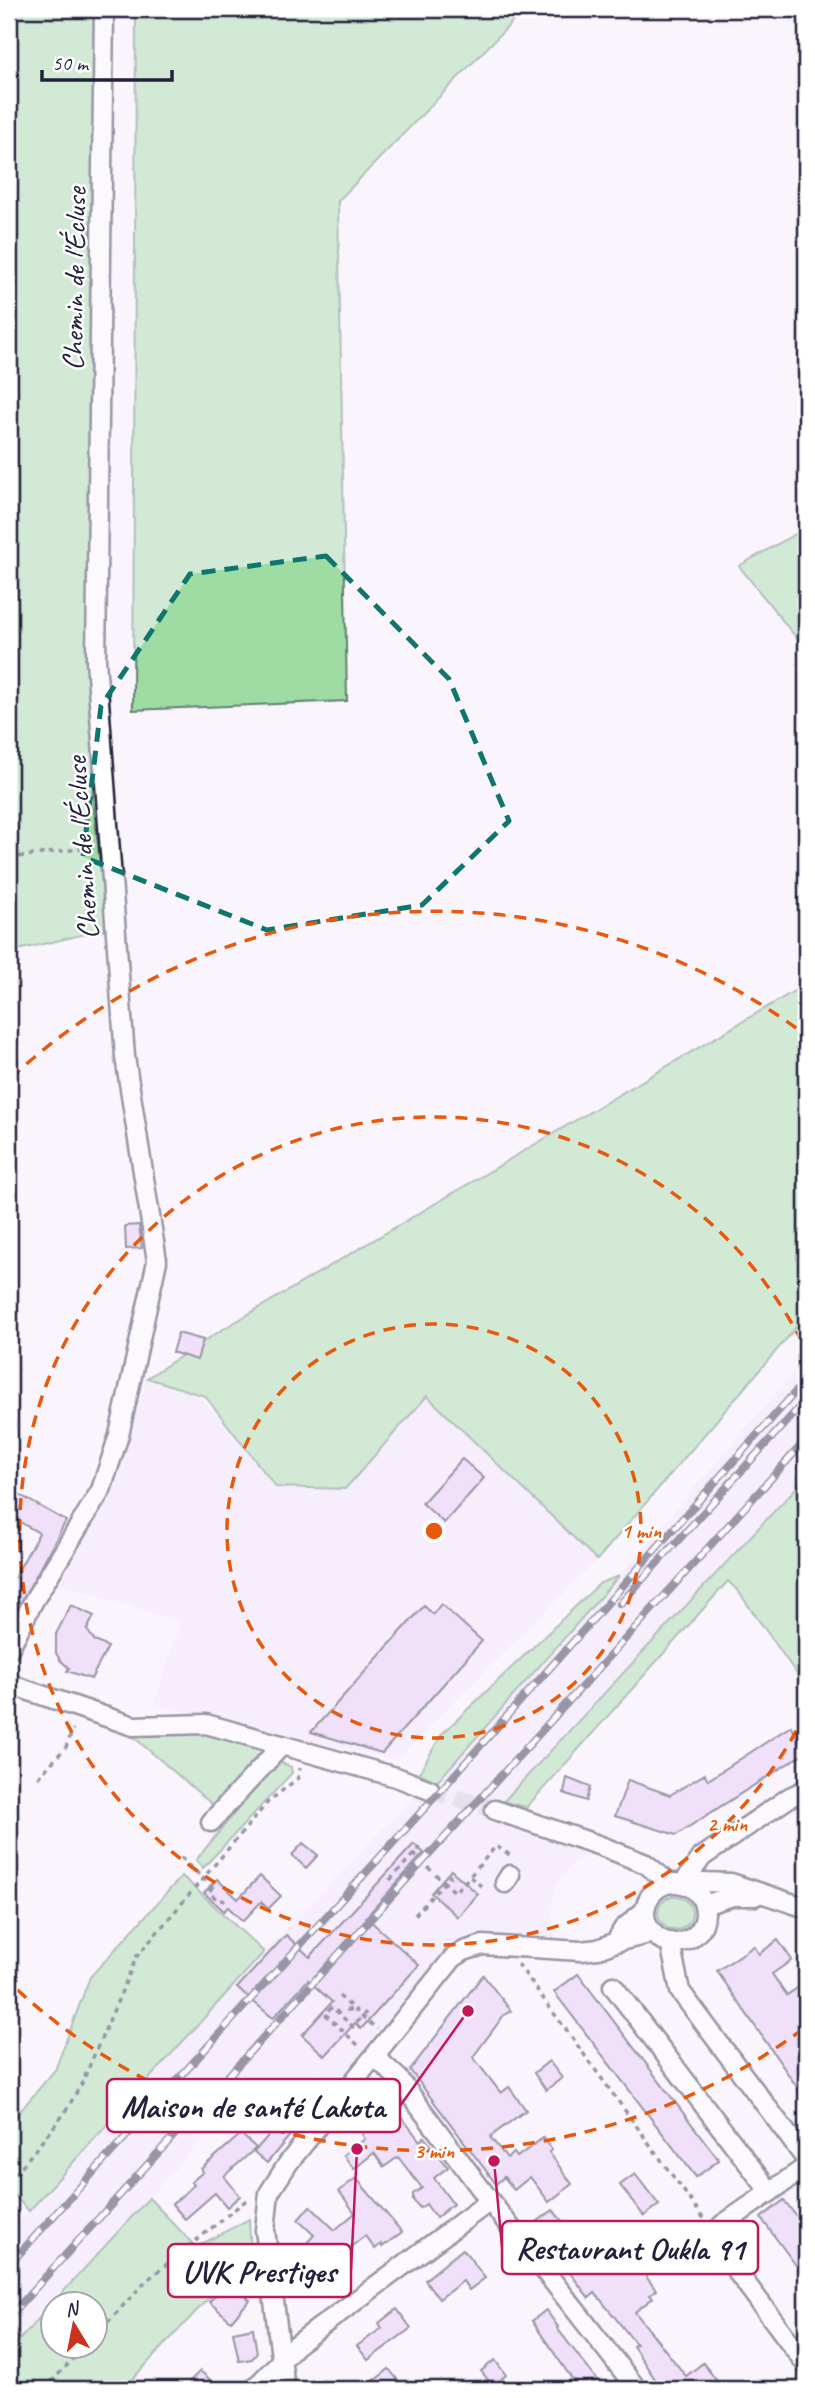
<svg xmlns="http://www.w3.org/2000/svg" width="815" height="2398" viewBox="0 0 815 2398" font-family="Caveat,sans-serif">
<rect width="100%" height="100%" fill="#faf4fd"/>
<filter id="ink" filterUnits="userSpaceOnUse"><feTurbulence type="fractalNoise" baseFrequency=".0143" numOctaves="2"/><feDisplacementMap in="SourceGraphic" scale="14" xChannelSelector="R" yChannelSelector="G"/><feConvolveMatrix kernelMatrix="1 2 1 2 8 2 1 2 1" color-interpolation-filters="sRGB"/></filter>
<g filter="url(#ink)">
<g fill="#f4e6fb">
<path d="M806,1357V1474L491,1815L525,1831L588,1855L572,1864L556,1885L553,1898L552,1923L562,1960L477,1955L443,1957L338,2087L317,2072L257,2145L224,2115L9,2351V2233L284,1931L415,1796H424L619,1576Z"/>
<path d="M147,1378L198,1394L277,1487L345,1488L427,1396L597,1560L396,1760L154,1705L180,1622L59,1583L114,1484Z"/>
</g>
<g fill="#9fdca4" stroke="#607f70" stroke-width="2" fill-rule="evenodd">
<path d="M9,9H96L93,800L107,929L9,952Z"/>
<path d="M136,9H525L338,201L347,701L133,710Z"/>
<path d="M806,528V650L739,566Z"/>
<path d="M806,984V1316L597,1560L427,1396L345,1489L276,1487L205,1396L147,1378L220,1331Z"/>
<path d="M806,1477V1687L738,1591L728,1581L527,1807L503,1802Z"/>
<path d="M619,1576L437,1782L419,1773L442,1734L600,1583Z"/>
<path d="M202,1732L267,1752L214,1806L130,1734Z"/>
<path d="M277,1761L291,1767L292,1773L203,1868L196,1860Z"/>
<path d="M182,1876L264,1952L29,2211L9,2190V2124L55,2070L90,1977Z"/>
<circle cx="675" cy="1913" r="17"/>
<path d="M149,2198L196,2247L249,2219L251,2257L238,2267L123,2389H9V2351ZM52,2304H94V2346H52Z"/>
</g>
<g fill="#e5c7f5" stroke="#22223b" stroke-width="2">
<path d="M139,1225L142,1248L126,1249L125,1226Z"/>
<path d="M178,1333L203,1340L197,1360L172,1352Z"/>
<path d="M462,1459L484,1478L444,1523L422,1503Z"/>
<path d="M9,1489L66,1521L9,1624V1587L39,1533L9,1516Z"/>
<path d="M441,1604L482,1641L382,1753L311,1732L424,1606L433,1614Z"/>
<path d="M71,1605L94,1616L87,1630L95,1641L108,1647L91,1679L67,1671L69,1668L60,1660L56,1653V1634Z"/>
<path d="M791,1726L806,1752L676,1835L615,1816L628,1780L670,1795L705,1774L708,1780Z"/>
<path d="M567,1778L590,1787L586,1801L564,1793Z"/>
<path d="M303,1843L318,1855L306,1868L292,1855Z"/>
<path d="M414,1844L424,1853L366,1917L419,1965L361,2029L355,2023L325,2056L302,2035L332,2002L308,1980L273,2018L237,1988L286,1935L310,1957Z"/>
<path d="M451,1870L478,1894L458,1917L431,1893Z"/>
<path d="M260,1876L281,1896L268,1909L261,1902L243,1921L228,1907L224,1911L204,1893L217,1879L238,1899Z"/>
<path d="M778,1940L792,1960L772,1974L787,1995L806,1982V2100L717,1971L754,1946L759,1954Z"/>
<path d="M578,1974L719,2160L696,2177L554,1992Z"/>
<path d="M483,1975L511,2011L504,2015L473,2057L501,2093L509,2087L526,2110L490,2137L507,2158L514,2153L517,2157L543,2138L552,2150L549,2152L572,2184L549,2202L530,2177L514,2190L504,2177L496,2184L410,2070Z"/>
<path d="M549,2061L562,2078L546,2090L534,2073Z"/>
<path d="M307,2087L320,2099L267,2163L254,2152L292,2108L290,2105Z"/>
<path d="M390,2102L420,2141L424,2137L448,2167L434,2178L453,2204L436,2218L426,2204L420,2208L413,2200V2194L422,2188L398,2157L384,2167L374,2153L354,2169L343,2155L365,2139L362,2134L374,2124L370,2118Z"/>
<path d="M241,2134L256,2148L224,2176L240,2196L227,2207L215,2193L185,2219L172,2204L194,2185L191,2182L203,2172L201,2169Z"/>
<path d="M635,2174L659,2205L644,2216L620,2185Z"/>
<path d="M356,2178L402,2232L382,2247L381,2244L375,2249L365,2236L336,2258L346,2267L312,2297L296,2281L310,2267L297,2254L314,2235L298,2220L310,2206L335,2230L355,2213L339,2191Z"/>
<path d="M784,2200L806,2229V2279L761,2218Z"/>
<path d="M553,2210L591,2257L605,2246L624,2272L636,2263L656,2290L650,2295L653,2298L635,2312L686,2376L703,2363L723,2389H667L664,2385L661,2388L633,2346L636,2344L613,2315L595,2293L589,2298L570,2273L574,2270L538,2221Z"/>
<path d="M463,2249L485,2278L469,2290L463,2281L439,2299L425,2280Z"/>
<path d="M229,2281L250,2300L231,2321L209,2302Z"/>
<path d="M397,2309L411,2328L368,2360L357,2346L382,2328L379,2323Z"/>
<path d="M546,2310L558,2327L557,2328L597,2380L586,2389H579L532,2321Z"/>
<path d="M253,2328L257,2353L252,2359L239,2361L233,2332Z"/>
<path d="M495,2360L506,2375L493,2386L481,2371Z"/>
<path d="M389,2369L405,2389H364Z"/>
<path d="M200,2371L206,2376L220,2389H199L190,2381Z"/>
</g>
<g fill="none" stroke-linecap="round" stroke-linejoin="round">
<path stroke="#cfcad6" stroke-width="18" stroke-dasharray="18 9" stroke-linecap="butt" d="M430,1790L495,1810"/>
<defs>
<g id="minor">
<path d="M9,1649L34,1600L101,1490L119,1435L157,1261L125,1057L96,660L104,9"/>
<path d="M9,1684L133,1726L206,1724L396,1777L430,1790"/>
<path d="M495,1810L601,1846L646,1864L669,1883"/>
<path d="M211,1822L282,1745"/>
<path d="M505,1883L510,1875"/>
<circle cx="675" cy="1913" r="30"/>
<path d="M683,1884L702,1857L790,1797L801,1792L806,1795"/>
<path d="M691,1887L703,1882L731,1883L806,1908"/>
<path d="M704,1905L733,1896H755"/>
<path d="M616,1942L623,1929L645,1910"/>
<path d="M670,1942L680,1991L806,2159"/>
<path d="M613,1986L770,2192"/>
<path d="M375,2057L398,2078L490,2201L637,2389"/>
<path d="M806,2167L722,2225L716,2237L718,2246L806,2364"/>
<path d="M254,2389L296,2345L490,2201"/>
<path d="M285,2389L265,2230L269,2193L289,2162L453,1958L464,1951L483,1945L581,1951L598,1949L616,1942L653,1933"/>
</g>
</defs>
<use href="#minor" stroke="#22223b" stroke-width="23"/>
<g stroke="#22223b" stroke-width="3.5" stroke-dasharray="5 5" stroke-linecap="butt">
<path d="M9,858L94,847"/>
<path d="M804,1777L806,1767"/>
<path d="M38,1778L66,1747L73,1729"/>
<path d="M413,1854L455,1892L464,1882"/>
<path d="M181,1857L214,1889"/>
<path d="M470,1877L485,1889"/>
<path d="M390,1880L421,1846"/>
<path d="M464,1883L496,1846L510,1855"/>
<path d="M212,1887L209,1892C215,1898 217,1900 226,1901"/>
<path d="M415,1915L451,1875"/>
<path d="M518,1964L705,2220"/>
<path d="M339,1996L377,2029"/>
<path d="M346,2010H354"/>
<path d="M358,2045L325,2014L332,2007L353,2027L366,2012"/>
<path d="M9,2182L64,2114L82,2083L137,1956L268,1802L298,1778L300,1768"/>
<path d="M94,2337L146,2281L245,2201L251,2199"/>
<path d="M44,2389L86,2346"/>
</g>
<use href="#minor" stroke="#fff" stroke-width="18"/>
<defs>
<g id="rail">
<path d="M620,1604L806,1400"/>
<path d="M9,2265L442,1789L806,1380"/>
<path d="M9,2317L806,1440"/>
</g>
</defs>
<use href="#rail" stroke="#22223b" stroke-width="8"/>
<use href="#rail" stroke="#fff" stroke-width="5" stroke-dasharray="16" stroke-linecap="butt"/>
</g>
</g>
<path d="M0 0H815V2398H0ZM326,556L449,679L509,821L422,905L267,930L83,857L101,706L190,574Z" fill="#faf4fd" fill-opacity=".55" fill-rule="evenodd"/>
<path fill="none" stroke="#0f766e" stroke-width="5" stroke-dasharray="14 9" stroke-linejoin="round" d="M326,556L449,679L509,821L422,905L267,930L83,857L101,706L190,574Z"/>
<g fill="none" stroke="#e8590c" stroke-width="3.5" stroke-dasharray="12 9">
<circle cx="434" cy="1531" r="207"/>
<path d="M806 1712A414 414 0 1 1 806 1350"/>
<path d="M803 2029A620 620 0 0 1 11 1984M11 1078A620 620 0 0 1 803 1033"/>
</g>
<g text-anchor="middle" stroke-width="5" stroke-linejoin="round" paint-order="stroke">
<g font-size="30" fill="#22223b" stroke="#fff">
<text transform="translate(74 279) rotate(-89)" y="10">Chemin de l'Écluse</text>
<text transform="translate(82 848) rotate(-94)" y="10">Chemin de l'Écluse</text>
</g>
</g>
<circle cx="434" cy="1531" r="10" fill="#e8590c" stroke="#fff" stroke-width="3.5"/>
<g font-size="21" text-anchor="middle" font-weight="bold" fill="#e8590c" stroke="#fff" stroke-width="5" stroke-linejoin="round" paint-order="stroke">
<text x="641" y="1538">1 min</text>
<text x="727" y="1831">2 min</text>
<text x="434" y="2158">3 min</text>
</g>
<path fill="none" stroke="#c2185b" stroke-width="2.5" d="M468 2011L400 2106M494 2161L502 2247M357 2149L351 2270"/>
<g fill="#c2185b" stroke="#fff" stroke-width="2.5">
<circle cx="468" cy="2011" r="7"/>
<circle cx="494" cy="2161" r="7"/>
<circle cx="357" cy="2149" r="7"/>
</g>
<g fill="#fff" stroke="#c2185b" stroke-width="2.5">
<rect x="107" y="2079" width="293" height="53" rx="7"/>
<rect x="502" y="2221" width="256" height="53" rx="7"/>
<rect x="168" y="2244" width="183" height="53" rx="7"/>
</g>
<g font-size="32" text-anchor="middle" font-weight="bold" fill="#22223b">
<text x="253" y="2117">Maison de santé Lakota</text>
<text x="630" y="2259">Restaurant Oukla 91</text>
<text x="259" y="2282">UVK Prestiges</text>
</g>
<rect width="815" height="2398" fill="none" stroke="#fff" stroke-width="35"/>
<rect x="18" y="18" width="780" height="2363" fill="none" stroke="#22223b" stroke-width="2.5" filter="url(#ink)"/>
<g transform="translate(74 2325) rotate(350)"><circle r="33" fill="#ffffff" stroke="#a7a7b1" stroke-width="2"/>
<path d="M0-5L12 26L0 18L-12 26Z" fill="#c8321e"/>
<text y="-10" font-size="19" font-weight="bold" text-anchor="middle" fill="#22223b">N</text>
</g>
<path d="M42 70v10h130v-10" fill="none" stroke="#22223b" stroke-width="3.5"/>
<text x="52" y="70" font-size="21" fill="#22223b" stroke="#ffffff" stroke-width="5" paint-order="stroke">50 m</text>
</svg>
